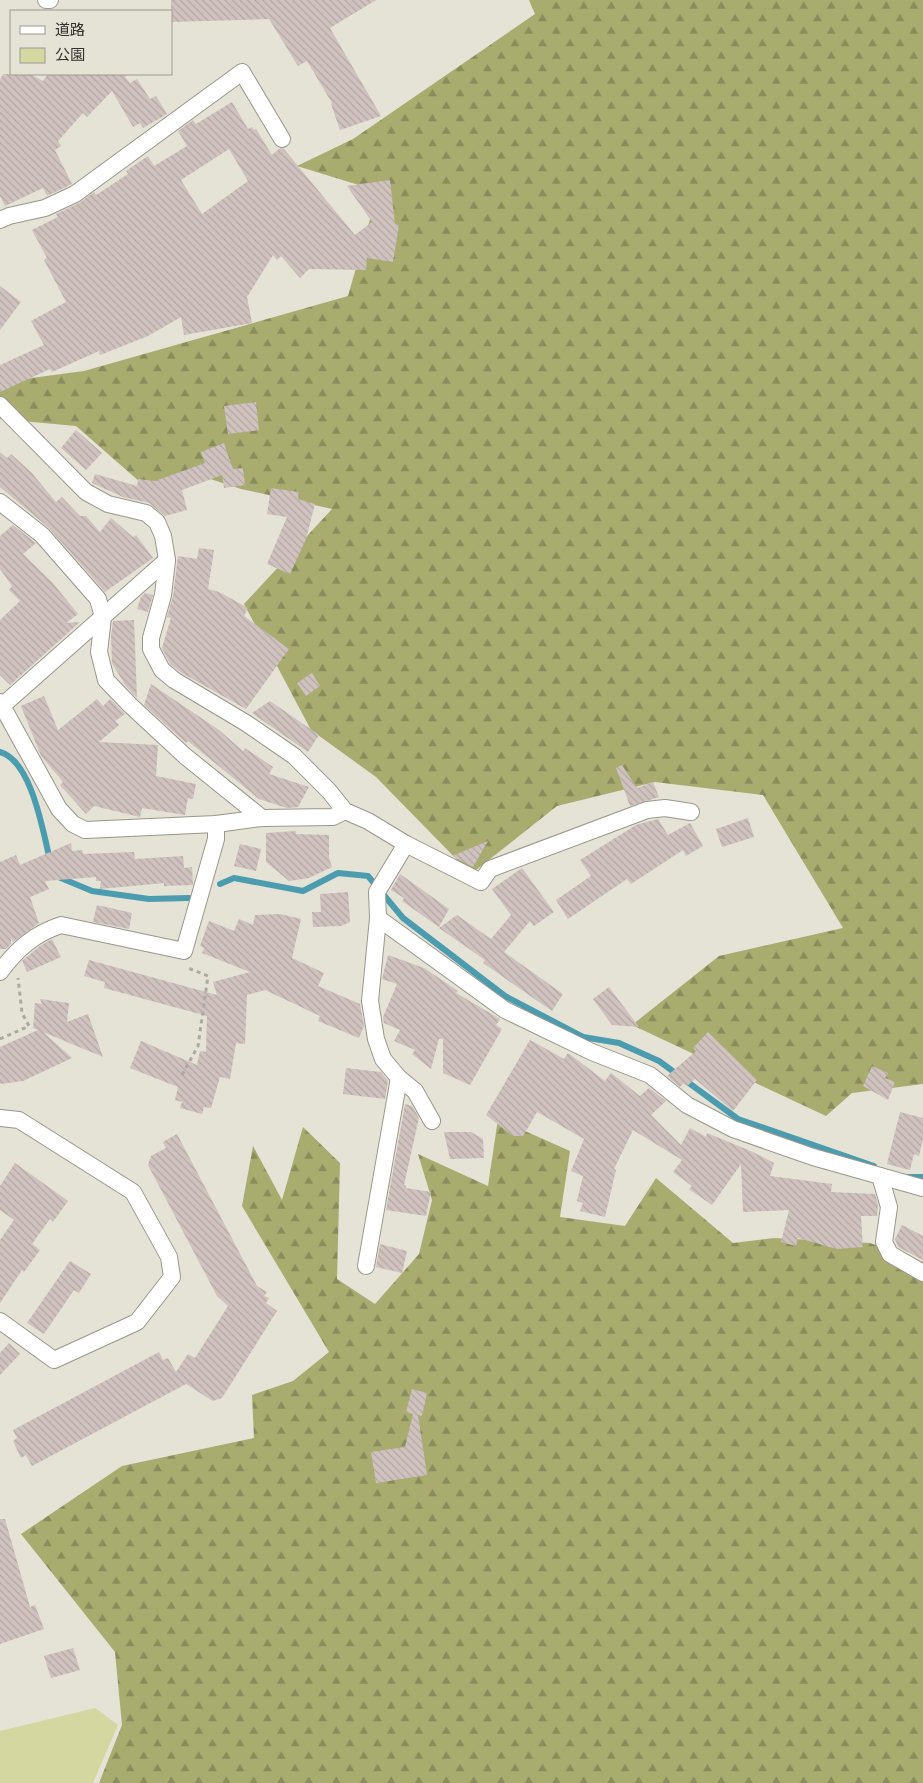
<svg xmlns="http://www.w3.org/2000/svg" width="923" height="1783" viewBox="0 0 923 1783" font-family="'Archivo Narrow','Noto Sans JP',sans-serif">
<defs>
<pattern id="forest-firs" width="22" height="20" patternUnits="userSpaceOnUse" patternTransform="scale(1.25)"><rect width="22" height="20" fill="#a8ac6f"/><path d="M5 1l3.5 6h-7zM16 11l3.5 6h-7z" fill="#898d5b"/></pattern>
<pattern id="building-back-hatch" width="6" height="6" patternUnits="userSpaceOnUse" patternTransform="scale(1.25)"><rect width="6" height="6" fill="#d0c2bf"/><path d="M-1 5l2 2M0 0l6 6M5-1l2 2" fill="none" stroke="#b3a7a4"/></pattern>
</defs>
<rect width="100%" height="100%" fill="#e5e2d6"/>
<g fill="url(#forest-firs)">
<path d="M529,0H923V1084L852,1093L826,1116L632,1025L719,956L843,928L763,795L655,782L557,806L471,874L376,777L311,730L244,604L332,509L241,489L192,473L148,489L76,426L0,419V367L24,379L84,371L348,296L378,191L297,166L353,139L535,14Z"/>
<path d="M498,1119L570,1151L560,1217L625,1226L656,1178L733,1243L774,1238L870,1243L923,1262V1783H99L122,1725L115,1652L21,1534L122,1466L254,1438L252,1395L293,1381L329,1352L242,1206L253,1146L282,1200L303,1127L340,1163L337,1279L375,1304L419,1254L432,1200L418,1154L488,1186Z"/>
</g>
<path fill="#d4d8a0" d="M95,1708L118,1725L93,1783H0V1731Z"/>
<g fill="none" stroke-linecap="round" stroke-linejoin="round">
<g stroke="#4c9caf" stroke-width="6">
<path d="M0,752C32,761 43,832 50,860"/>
<path d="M56,876L92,891L149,899L189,898"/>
<path d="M220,884L234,878L303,891L338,873L368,876L403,918L505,996L583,1037L619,1043L659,1061L738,1119L874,1166"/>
<path d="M904,1177H923"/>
</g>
</g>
<g fill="url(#building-back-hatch)" fill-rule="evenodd">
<path d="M171,0H376L330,28L381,116L340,130L331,104L332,103L307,61L298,66L269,19L171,22Z"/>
<path d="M3,74H30L43,81L48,74H128L125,77L130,83L137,79L150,99L156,96L167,114L143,128L140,123L133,127L112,91L87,117L83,113L58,141L61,146L55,150L72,184L47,196L43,188L5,206L0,196V80Z"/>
<path d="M232,102L248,129L252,127L254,130L256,129L272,155L280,148L284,149L355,235L372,222L347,186L390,180L395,224L399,225L393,262L367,258L366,270L309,269L300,278L281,256L277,260L273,255L247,297L252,323L184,335L181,317L148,336L100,355L99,351L52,372L50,369L0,392V365L44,345L31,321L66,302L44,260L47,258L32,230L58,217L56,214L79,203L94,192L96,195L128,174L126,171L148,156L154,166L187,146L178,131L193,120L196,124ZM229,149L248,181L202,214L181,180Z"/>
<path d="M0,286L21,302L0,330Z"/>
<path d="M256,402L259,430L228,434L224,406Z"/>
<path d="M76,430L102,453L86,470L61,448Z"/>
<path d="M224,443L233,469L243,468L245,485L224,488L222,475L182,490L187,510L165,516L149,503L123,497L92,483L95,474L137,486L138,479L155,481L205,463L201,452Z"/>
<path d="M0,452L7,458L11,454L31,472L56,502L62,497L80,516H86L100,532L111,518L133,537L136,535L153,558L105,592L49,528L0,487Z"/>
<path d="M271,488L299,492L298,499L315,504L306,539L290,574L267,564L287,517L267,514Z"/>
<path d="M13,525L36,543L23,554L52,582L78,614L66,623L80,622L10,685L0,675V620L20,601L9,590L12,586L0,569V536Z"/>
<path d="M199,548L214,550L208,589L219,592L248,608L244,616L289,649L246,709L180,672L170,664L162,648L171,618L167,617L173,596L178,556L197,559Z"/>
<path d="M145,593L153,595L148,612L137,609L141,597Z"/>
<path d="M134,620L137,698L125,685L112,663L111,636L113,621Z"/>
<path d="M312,673L320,686L306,696L297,683Z"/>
<path d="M151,684L219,730L243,751L245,748L273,767L269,774L309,787L298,807L287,808L259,799L188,741L186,743L144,705Z"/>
<path d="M44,696L58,730L97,699L103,706L110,699L125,714L115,721L119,725L99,742L158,745L156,776L196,784L193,799L188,798L185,815L142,808L140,817L94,806L86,814L60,785L63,782L41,756L21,706Z"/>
<path d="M270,701L319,735L308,752L252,713Z"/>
<path d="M622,765L637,788L653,782L659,797L630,806L616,768Z"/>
<path d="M748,818L754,837L722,847L716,829Z"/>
<path d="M658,819L668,835L690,823L703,846L686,856L683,850L631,884L627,879L568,919L556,900L591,876L580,860L636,825Z"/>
<path d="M296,831V834L329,835V858L332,867L309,878L289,881L266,862V833Z"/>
<path d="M488,841L473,867L452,856Z"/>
<path d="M71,843L72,851L82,850L83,854L134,852L135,859L183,856L184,868L192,867L193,885L164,886V883L100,889L101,881H96V877L45,881L49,889L30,897L39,923L13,942L11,938V944L6,949H0V862L16,855L20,865Z"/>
<path d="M240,844L261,849L256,871L234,866Z"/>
<path d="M522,868L554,912L534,926L530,921L504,952L563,994L552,1011L483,963L485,960L439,928L457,915L491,939L511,915L492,889Z"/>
<path d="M400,874L449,909L439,927L402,901L404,898L391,890Z"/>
<path d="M348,892L350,922L341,926L313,927L312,912H321L320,894Z"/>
<path d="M97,905L132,913L129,929L93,922Z"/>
<path d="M280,914L301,919L292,958L324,973L318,986L360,1004L364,1026L359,1038L318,1021L320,1016L265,990L247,995L245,1044L236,1043L230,1079L220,1077L211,1108L204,1107L202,1114L180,1108L182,1102L175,1100L178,1087L130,1068L141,1041L197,1065L200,1051L206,1052L207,1016L104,988L105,982L84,976L89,960L217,995L213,982L250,972L202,953L204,948L200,946L209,921L234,931L239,919L253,925L255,915Z"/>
<path d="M52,939L61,957L27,972L22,961L40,946Z"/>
<path d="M388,955L424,968L458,991L456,993L500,1019L496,1025L502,1029L470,1085L443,1073V1039H439L431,1069L412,1054L415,1050L394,1041L400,1030L384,1023L383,1017L397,984L382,979Z"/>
<path d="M609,987L639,1027L612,1025L593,999Z"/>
<path d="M40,999L69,1003L67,1022L88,1014L103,1057L43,1032L72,1058L23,1081L0,1084V1047L38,1030L33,1028L35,1003L42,1004Z"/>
<path d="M708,1032L757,1080L733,1111L695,1079L687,1086L684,1083L680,1087L667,1076L696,1051L693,1048Z"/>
<path d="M530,1040L564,1059L568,1053L605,1081L611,1073L640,1096L649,1088L652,1090L666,1101L651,1115L681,1145L690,1128L706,1137L707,1133L753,1152L774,1163L770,1176L832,1184L831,1192L875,1194L878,1205L877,1216H861L863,1247L837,1249L798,1238L796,1246L781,1242L789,1210L743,1212L741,1164L712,1205L689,1189L692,1186L673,1172L682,1160L633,1130L614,1169L616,1170L605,1217L580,1211L583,1203L577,1201L583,1176L571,1171L584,1139L537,1112L523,1136H513L486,1115Z"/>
<path d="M872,1066L888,1073L885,1078L895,1082L888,1100L863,1086Z"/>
<path d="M346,1068L381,1072L388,1081L385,1099L343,1094Z"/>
<path d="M405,1104L412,1106L419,1118L404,1185L406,1186V1188L431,1192L426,1216L386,1210Z"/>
<path d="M900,1112L923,1118V1139L919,1156L914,1154L910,1170L887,1164Z"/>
<path d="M444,1132H471L483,1139L484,1158L450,1159Z"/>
<path d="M177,1134L257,1286L267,1292L264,1296L269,1298L266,1303L277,1311L222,1398L213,1401L186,1384L32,1466L26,1455L21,1458L13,1441L17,1438L13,1430L159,1352L163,1360L168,1358L176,1372L188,1354L195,1358L228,1306L217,1296L148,1165L151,1156L166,1148L163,1142Z"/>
<path d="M15,1163L68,1201L53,1222L50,1219L32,1244L40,1250L24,1272L22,1270L0,1303V1240L14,1220L0,1210V1186Z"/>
<path d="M902,1225L923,1236V1260L898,1247L895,1239Z"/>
<path d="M380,1244L407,1251L402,1273L376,1267Z"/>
<path d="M70,1261L91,1274L79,1293L74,1290L44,1334L27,1323Z"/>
<path d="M9,1343L20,1354L0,1375V1353Z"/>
<path d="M412,1389L427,1393L422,1416L418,1415L427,1475L376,1483L371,1452L405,1447L413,1414L406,1412Z"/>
<path d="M0,1519H5L30,1607L35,1605L44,1629L0,1644Z"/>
<path d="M73,1648L80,1670L51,1678L44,1656Z"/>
</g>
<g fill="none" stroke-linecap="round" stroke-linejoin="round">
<defs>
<g id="minor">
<path d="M46,0H50"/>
<path d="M0,220L9,216L45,208L75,194L242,72L282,139"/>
<path d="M0,405L86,492L108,504L146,513L157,522L163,536L167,560L163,595L151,638V649L162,670L174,680L246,723L294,756L329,791L345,811L368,821L406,844L377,892L378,918L370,1001L376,1039L383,1059L399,1078L415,1091L432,1121"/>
<path d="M0,502L42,535L98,599L103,617L99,652L106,680L130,705L185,756L262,818"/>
<path d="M0,702L59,809L73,824L85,830L216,824L262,818L333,817L345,811"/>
<path d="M2,706L167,560"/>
<path d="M406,844L481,882L490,869L647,810L665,808L691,812"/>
<path d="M378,918L505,1010L592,1052L650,1075L687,1105L733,1129L813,1157L923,1188"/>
<path d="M0,972C17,949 34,934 61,925L184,951L216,839V824"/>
<path d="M0,1118L19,1120L133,1192L169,1257L172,1277L137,1322L54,1360L0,1321"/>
<path d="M880,1176L889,1207L884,1242L890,1254L923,1273"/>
<path d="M366,1266L399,1078"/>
</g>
</defs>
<use href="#minor" stroke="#99978b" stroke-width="18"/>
<g stroke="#acaaa0" stroke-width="3" stroke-dasharray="4 4" stroke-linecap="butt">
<path d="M0,1039L29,1026L22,1013L18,978"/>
<path d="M182,1075L198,1046L208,976L188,968"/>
</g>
<use href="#minor" stroke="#fff" stroke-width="16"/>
</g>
<rect x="10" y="10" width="162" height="65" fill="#e5e2d6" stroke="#9d9b92"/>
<rect x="20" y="26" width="25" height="8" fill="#ffffff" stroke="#9d9b92"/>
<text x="55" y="35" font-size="15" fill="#32312c">道路</text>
<rect x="20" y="48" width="25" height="15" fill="#d4d8a0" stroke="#9d9b92"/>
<text x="55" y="60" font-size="15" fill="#32312c">公園</text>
</svg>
